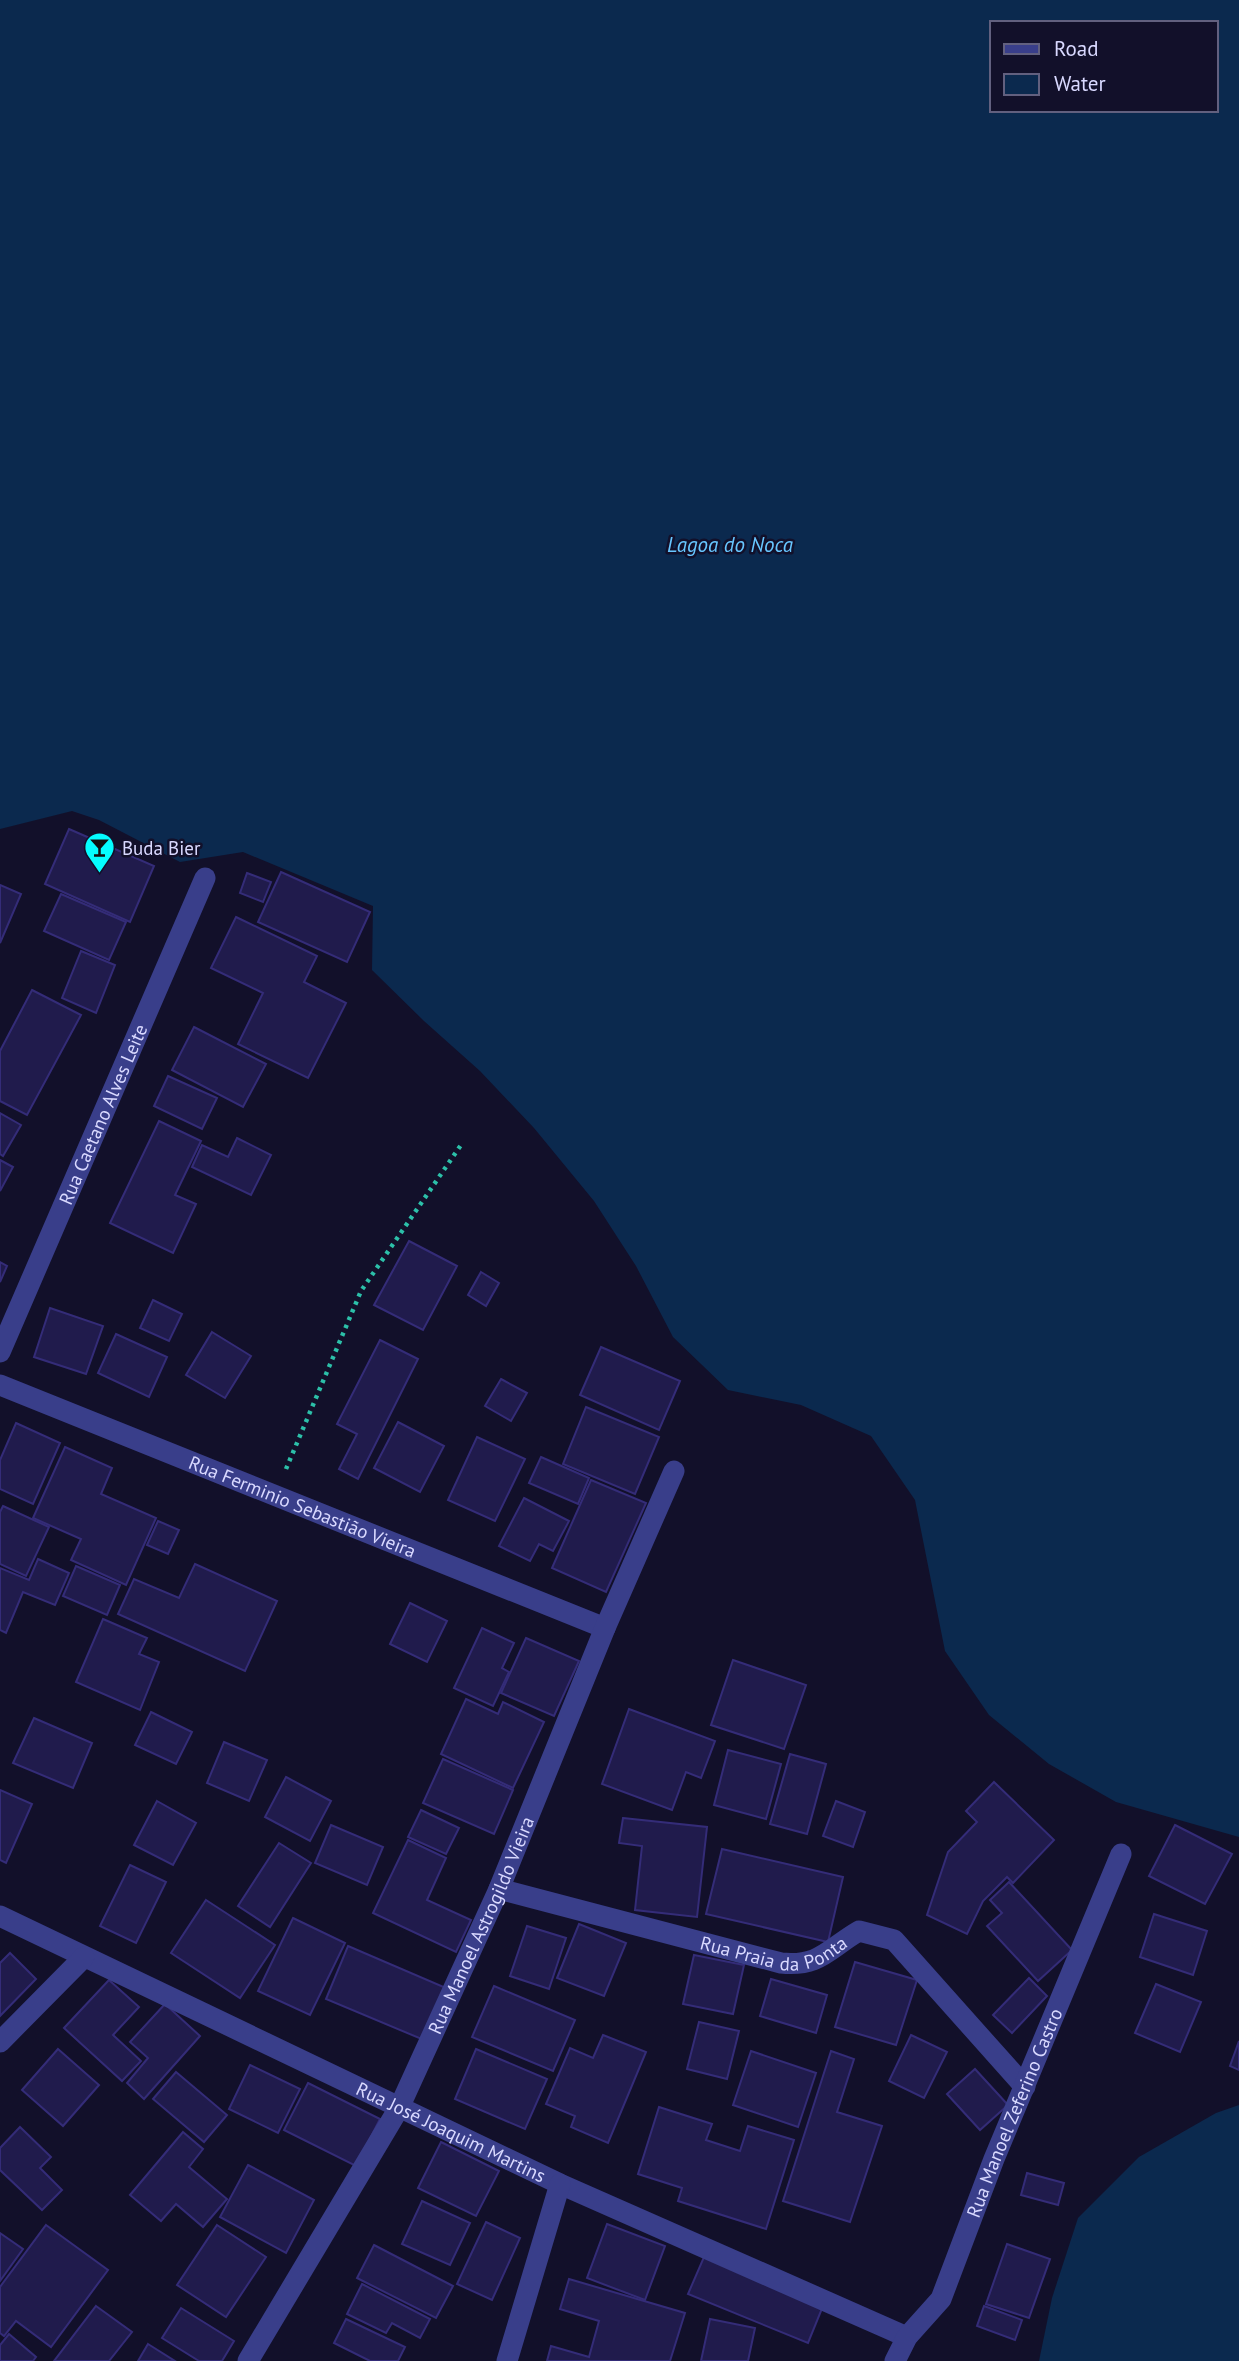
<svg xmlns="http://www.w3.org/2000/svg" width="1239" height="2361" viewBox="0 0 1239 2361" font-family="'PT Sans',sans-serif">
<rect width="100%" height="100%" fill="#12102a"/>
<g fill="#0b294e" fill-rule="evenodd">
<path d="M0,0H1239V1837L1116,1802L1049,1764L989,1715L945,1651L915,1500L871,1436L801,1405L728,1390L673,1337L636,1266L594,1201L534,1128L480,1071L424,1021L372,970L373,906L243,852L180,862L99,820L72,811L0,829ZM992,23H1216V110H992Z"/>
<path d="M1239,2105V2361H1039L1052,2298L1078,2218L1139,2157L1216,2113Z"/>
</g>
<g fill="#201b4c" stroke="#342c78" stroke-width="2">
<path d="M69,829L154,866L130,922L45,884Z"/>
<path d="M281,872L370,912L347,962L258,922Z"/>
<path d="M247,873L271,882L263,902L240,893Z"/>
<path d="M0,885L21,894L0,943Z"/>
<path d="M61,894L126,922L109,960L44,931Z"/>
<path d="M236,917L317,956L304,982L346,1003L308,1078L238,1044L263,993L211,968Z"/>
<path d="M81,951L115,965L96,1013L62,998Z"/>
<path d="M32,990L81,1015L27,1115L0,1101V1051Z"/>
<path d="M194,1027L266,1064L243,1107L172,1070Z"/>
<path d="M168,1076L217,1098L202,1129L154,1106Z"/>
<path d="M0,1113L21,1125L3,1156L0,1154Z"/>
<path d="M159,1121L201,1141L175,1195L196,1204L173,1253L110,1223Z"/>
<path d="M237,1138L271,1155L251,1195L192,1167L202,1145L228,1157Z"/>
<path d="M0,1160L13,1167L0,1191Z"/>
<path d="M409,1241L457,1266L423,1330L374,1305Z"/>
<path d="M0,1262L7,1266L0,1282Z"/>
<path d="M481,1272L499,1283L486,1306L468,1295Z"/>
<path d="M153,1300L182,1314L169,1341L140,1328Z"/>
<path d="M50,1308L103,1326L86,1374L34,1357Z"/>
<path d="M212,1332L251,1356L225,1398L186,1375Z"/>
<path d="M116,1334L167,1357L149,1397L98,1373Z"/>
<path d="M380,1340L418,1359L358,1479L339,1469L357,1434L337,1424Z"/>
<path d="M601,1347L680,1381L659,1430L580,1395Z"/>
<path d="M501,1379L527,1393L511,1421L485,1406Z"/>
<path d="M586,1407L659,1437L635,1494L563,1464Z"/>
<path d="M398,1422L444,1446L420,1492L374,1468Z"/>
<path d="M16,1423L60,1443L33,1504L0,1489V1460Z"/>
<path d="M477,1437L525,1459L495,1521L448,1500Z"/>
<path d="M65,1447L112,1468L101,1494L156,1518L126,1585L71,1560L81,1539L33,1518Z"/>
<path d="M541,1457L589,1478L578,1504L529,1483Z"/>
<path d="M591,1480L646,1503L606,1592L552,1568Z"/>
<path d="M524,1498L569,1521L553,1551L539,1544L530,1561L499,1546Z"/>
<path d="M3,1506L49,1527L26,1576L0,1564V1512Z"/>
<path d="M158,1521L179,1530L168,1554L147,1545Z"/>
<path d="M38,1559L69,1573L55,1605L23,1592L6,1633L0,1630V1568L29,1580Z"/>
<path d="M195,1564L277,1601L245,1671L118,1614L134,1579L179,1598Z"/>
<path d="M76,1566L120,1585L107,1615L63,1596Z"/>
<path d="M410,1603L447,1621L427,1662L390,1644Z"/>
<path d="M103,1619L147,1638L139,1654L159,1662L140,1710L76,1682Z"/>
<path d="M482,1628L514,1643L502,1668L509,1672L493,1706L454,1688Z"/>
<path d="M526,1638L579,1661L554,1716L501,1693Z"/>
<path d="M733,1660L806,1685L784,1749L711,1725Z"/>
<path d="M466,1699L498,1714L503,1702L544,1722L513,1788L441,1754Z"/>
<path d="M629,1709L715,1741L701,1778L686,1772L672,1810L602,1784Z"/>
<path d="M151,1712L192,1732L176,1764L135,1745Z"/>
<path d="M34,1718L92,1743L73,1788L13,1763Z"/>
<path d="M224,1742L267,1760L249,1801L207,1783Z"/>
<path d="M728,1750L781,1764L766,1819L714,1805Z"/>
<path d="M790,1754L826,1764L807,1834L770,1824Z"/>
<path d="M443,1759L513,1790L494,1834L423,1803Z"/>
<path d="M286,1777L331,1801L310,1841L265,1817Z"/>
<path d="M994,1782L1054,1840L1013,1883L1007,1877L983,1901L967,1934L927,1915L948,1852L977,1822L966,1811Z"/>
<path d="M0,1790L32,1804L6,1863L0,1860Z"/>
<path d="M157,1801L196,1823L173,1865L134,1845Z"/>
<path d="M836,1801L865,1812L853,1847L823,1836Z"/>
<path d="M421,1810L459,1828L446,1854L408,1837Z"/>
<path d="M623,1818L707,1827L697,1917L635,1910L642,1846L619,1843Z"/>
<path d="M331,1825L383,1847L367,1885L315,1863Z"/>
<path d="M1175,1825L1232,1854L1205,1904L1149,1876Z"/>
<path d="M408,1840L446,1858L427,1900L471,1920L456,1952L373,1913Z"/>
<path d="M279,1843L311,1863L270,1927L238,1906Z"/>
<path d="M722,1849L843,1877L828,1942L706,1914Z"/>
<path d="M130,1865L166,1882L136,1943L100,1926Z"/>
<path d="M1009,1882L1072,1950L1038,1981L987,1926L1002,1913L990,1900Z"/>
<path d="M206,1900L275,1945L240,1998L171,1953Z"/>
<path d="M1154,1914L1207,1931L1193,1975L1140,1957Z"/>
<path d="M293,1918L345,1943L310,2015L258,1991Z"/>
<path d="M579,1924L626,1943L604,1996L557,1978Z"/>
<path d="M527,1926L566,1938L549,1989L510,1976Z"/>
<path d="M348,1946L446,1988L424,2040L326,1999Z"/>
<path d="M10,1953L36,1979L0,2016V1963Z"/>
<path d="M694,1955L744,1965L733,2014L683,2004Z"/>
<path d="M855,1962L917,1980L896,2045L835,2027Z"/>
<path d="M1029,1978L1047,1996L1012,2033L993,2015Z"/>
<path d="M771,1979L827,1995L816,2033L760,2016Z"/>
<path d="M109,1980L139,2007L113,2035L141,2061L122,2081L64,2028Z"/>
<path d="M1156,1984L1201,2002L1180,2052L1135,2033Z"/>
<path d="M494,1986L575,2020L553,2071L472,2037Z"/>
<path d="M165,2004L200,2036L144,2099L127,2083L148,2058L130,2042Z"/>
<path d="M699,2022L739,2031L727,2079L687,2069Z"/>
<path d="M603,2035L646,2052L608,2143L571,2127L575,2116L546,2104L570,2048L593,2058Z"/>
<path d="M911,2035L947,2052L924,2098L889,2081Z"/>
<path d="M1239,2041V2070L1230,2066Z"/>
<path d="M58,2049L99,2085L63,2126L22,2090Z"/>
<path d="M476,2049L547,2079L525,2129L455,2099Z"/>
<path d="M751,2051L816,2073L798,2127L733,2105Z"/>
<path d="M831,2051L854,2059L837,2112L882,2126L850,2222L783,2201Z"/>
<path d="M250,2065L300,2089L278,2133L229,2109Z"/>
<path d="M975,2069L1008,2105L980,2130L947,2094Z"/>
<path d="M176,2072L227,2115L204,2142L153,2099Z"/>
<path d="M308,2083L380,2119L356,2166L284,2130Z"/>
<path d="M659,2107L712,2124L706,2140L740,2151L748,2126L794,2140L766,2229L678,2201L682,2188L638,2174Z"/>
<path d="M20,2127L51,2157L40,2168L62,2190L42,2210L0,2170V2148Z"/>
<path d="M183,2132L203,2149L189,2167L227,2199L203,2227L176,2204L161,2221L130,2195Z"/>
<path d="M441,2142L499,2171L476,2216L418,2188Z"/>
<path d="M248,2165L314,2200L286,2253L220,2217Z"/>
<path d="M1027,2173L1064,2183L1058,2205L1021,2195Z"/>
<path d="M422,2201L470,2223L450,2265L402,2244Z"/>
<path d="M486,2222L520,2238L492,2300L457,2284Z"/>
<path d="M607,2224L665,2246L645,2300L587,2278Z"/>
<path d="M46,2225L108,2270L51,2347L16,2321L4,2336L0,2333V2287Z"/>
<path d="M217,2225L266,2257L226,2317L177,2285Z"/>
<path d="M0,2233L23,2249L0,2281Z"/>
<path d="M1007,2244L1050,2259L1029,2318L986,2304Z"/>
<path d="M374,2245L453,2286L436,2318L357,2278Z"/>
<path d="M704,2257L823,2306L808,2343L688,2294Z"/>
<path d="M569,2279L685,2313L670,2361H547L551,2346L589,2357L599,2321L560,2309Z"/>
<path d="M362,2284L430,2319L420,2338L392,2323L386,2333L347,2314Z"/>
<path d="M96,2306L132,2332L109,2361H54Z"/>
<path d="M984,2306L1022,2320L1015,2340L977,2326Z"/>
<path d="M181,2308L234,2341L222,2361H199L162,2338Z"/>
<path d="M346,2319L405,2347L398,2361H370L334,2343Z"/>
<path d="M710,2319L755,2328L748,2361H701Z"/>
<path d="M9,2334L36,2357L33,2361H0V2345Z"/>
<path d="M148,2344L175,2361H138Z"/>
</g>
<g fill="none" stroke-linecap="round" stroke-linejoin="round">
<path stroke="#2cc0a9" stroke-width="4.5" stroke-dasharray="3.5 5" stroke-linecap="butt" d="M286,1469L361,1291L463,1142"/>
<g stroke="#393e8a" stroke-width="21">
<path id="s1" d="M0,1352L205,878"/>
<path id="s2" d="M0,1385L605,1628"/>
<path id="s3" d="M499,1889L781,1963C820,1967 828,1949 859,1931L894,1940L1025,2087"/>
<path id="s4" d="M0,1916L560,2184L907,2337"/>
<path d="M0,2042L84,1957"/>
<path id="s5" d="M248,2361L399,2108L499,1889L605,1628L674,1471"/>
<path d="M507,2361L560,2184"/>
<path id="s6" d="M895,2361L907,2337L941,2299L994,2159L1121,1854"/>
</g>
</g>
<defs>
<symbol id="bar-pin" viewBox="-11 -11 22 30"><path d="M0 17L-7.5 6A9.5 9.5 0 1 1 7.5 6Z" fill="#05fdff" stroke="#12102a"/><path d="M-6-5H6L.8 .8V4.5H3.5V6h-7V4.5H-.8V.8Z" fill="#111"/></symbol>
</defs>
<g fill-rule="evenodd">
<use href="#bar-pin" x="82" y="830" width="35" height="47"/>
</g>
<g text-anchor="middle" stroke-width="5" stroke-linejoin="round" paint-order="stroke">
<g font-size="19" fill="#d9d9ff" stroke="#12102a" text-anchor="start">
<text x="122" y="855">Buda Bier</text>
</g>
<g font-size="19" fill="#d9d9ff" stroke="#12102a">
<text dy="7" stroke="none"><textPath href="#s1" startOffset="259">Rua Caetano Alves Leite</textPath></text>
<text dy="7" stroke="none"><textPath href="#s2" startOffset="326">Rua Ferminio Sebastião Vieira</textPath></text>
<text dy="7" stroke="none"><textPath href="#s5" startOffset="495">Rua Manoel Astrogildo Vieira</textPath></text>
<text dy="7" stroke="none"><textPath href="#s3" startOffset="285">Rua Praia da Ponta</textPath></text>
<text dy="7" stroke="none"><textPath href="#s6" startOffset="278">Rua Manoel Zeferino Castro</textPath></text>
<text dy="7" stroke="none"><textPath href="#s4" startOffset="500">Rua José Joaquim Martins</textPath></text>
</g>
<g font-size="21" font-style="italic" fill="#67c6ff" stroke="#12102a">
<text x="730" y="552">Lagoa do Noca</text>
</g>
</g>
<rect x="990" y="21" width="228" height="91" fill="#12102a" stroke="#62607f" stroke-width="2"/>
<rect x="1004" y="44" width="35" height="10" fill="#393e8a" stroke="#62607f" stroke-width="2"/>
<text x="1054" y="56" font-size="21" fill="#d9d9ff">Road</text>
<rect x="1004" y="74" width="35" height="21" fill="#0b294e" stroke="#62607f" stroke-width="2"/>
<text x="1054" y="91" font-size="21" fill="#d9d9ff">Water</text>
</svg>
